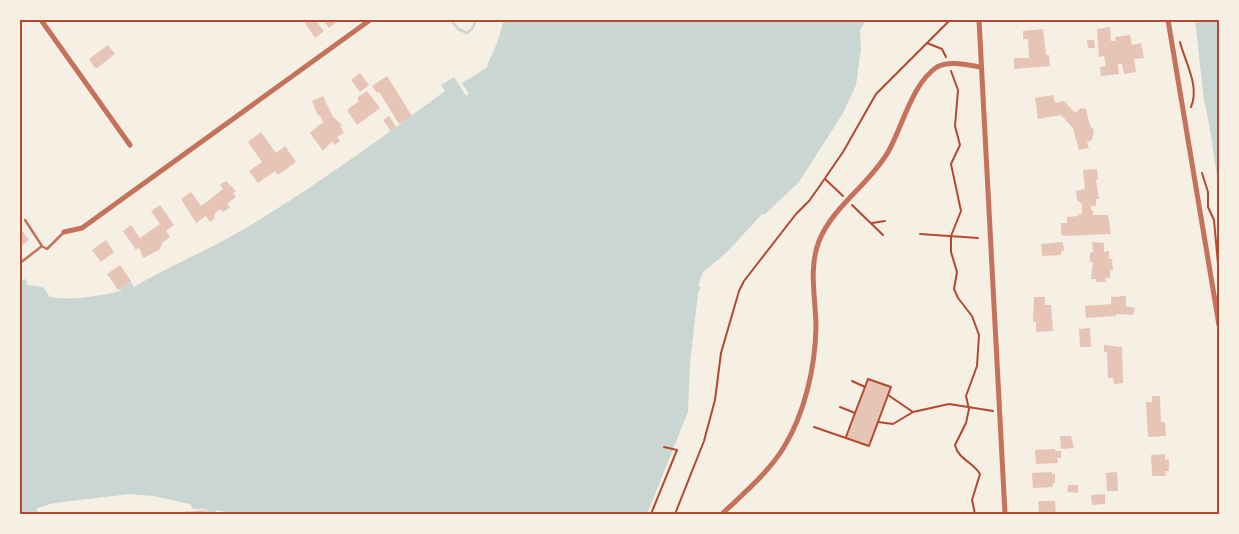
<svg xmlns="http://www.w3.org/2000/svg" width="1239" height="534" viewBox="0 0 1239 534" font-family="'Noto Sans',sans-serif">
<rect width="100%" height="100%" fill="#f6efe4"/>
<g fill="#c9d6d2">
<path d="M504,20H866L860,30L861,49L856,85L843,113L799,182L764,215L762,214L727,252L703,272L698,286L701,287L698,293L690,363L688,412L647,514H236L216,510L215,512H207V509H193L190,504L153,496L130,494L54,503L37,508V514H20V281L26,279L27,285L43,287L50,297C75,301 97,296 121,291L120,288L130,281L134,287C173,264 213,248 251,225C318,184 382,138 445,91L441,85L454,77L459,84L486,68Z"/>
<path d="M1195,20H1219V191L1210,129L1204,100Z"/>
</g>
<path fill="#f6efe4" d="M501,20H504L497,43L486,68L462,83L469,94L466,96L453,75H456L460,81L484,67Z"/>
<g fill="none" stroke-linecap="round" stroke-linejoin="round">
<path stroke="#c9d6d2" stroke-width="2.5" d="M451,20L458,29L467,33L472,29L476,20"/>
</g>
<g fill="#e6c5b7">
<path d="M308,20H315L324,31L315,38L305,23Z"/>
<path d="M323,20H337L338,21L329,28Z"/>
<path d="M1110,27L1111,41H1116L1115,37L1130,35L1132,45L1141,43L1144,58L1134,59L1136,72L1124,74L1122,64H1118L1119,74L1101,76L1100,67L1106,66L1104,56L1099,57L1097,29Z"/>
<path d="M1043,29L1046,55H1049L1050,66L1014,69V58H1029L1028,39H1023V31Z"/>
<path d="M1087,40H1094L1095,48H1088Z"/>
<path d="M108,45L115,54L96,69L89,59Z"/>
<path d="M360,73L369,85L360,92L351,80Z"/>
<path d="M387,76L412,116L399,124L379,92L377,93L372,86Z"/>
<path d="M367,91L380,108L357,125L347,110L359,101L357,98Z"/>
<path d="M1053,95L1055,103L1064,101L1075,113L1081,108L1086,109L1090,126L1094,130L1092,140L1087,142L1089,148L1079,150L1073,128L1061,115L1038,119L1035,98Z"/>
<path d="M323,96L333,117L342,125L340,126L344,133L337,137L340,141L334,145L332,141L323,151L310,133L323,122L320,115L318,116L312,101Z"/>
<path d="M389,116L396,127L391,131L383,120Z"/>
<path d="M261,132L276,153L285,146L296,162L278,175L275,171L258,183L249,171L262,162L248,142Z"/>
<path d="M1097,169L1098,179L1096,180L1099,199H1096V206H1091V210H1093V215H1108L1111,234L1063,236L1061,234V223H1067V217L1078,216V214H1082V204L1077,200L1076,191L1085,189L1083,170Z"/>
<path d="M226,181L236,191L233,193L236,197L227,204L230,207L223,212L221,209L216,212L214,216L215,218L210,222L206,216L196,223L181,199L191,192L201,206L223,189L220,185Z"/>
<path d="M160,205L174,225L166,231L170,237L163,242L159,250L143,258L139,247L136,250L123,231L131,225L140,238L160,224L151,211Z"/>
<path d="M20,228L29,240L20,247Z"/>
<path d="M106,240L114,252L101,262L92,250Z"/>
<path d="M1061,242L1063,243L1064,251H1061V255L1042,256L1041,244Z"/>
<path d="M1092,242L1104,243V252L1109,251V259H1112L1113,270H1110V278H1105L1106,282H1096V279H1091L1093,262H1090V253L1093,252Z"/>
<path d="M120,265L131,281L118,290L107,274Z"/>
<path d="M1126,296V306L1135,308L1133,315L1116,314V316L1086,318L1085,306L1111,304V297Z"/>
<path d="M1034,297H1045V305H1051L1053,331L1036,332V322H1033Z"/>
<path d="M1090,328L1091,347H1080L1079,329Z"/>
<path d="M1104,345L1122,347L1123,383L1114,384L1113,378H1108L1107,352H1104Z"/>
<path d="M868,379L891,387L869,446L846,437Z"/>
<path d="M1152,396H1160L1161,422H1165L1166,436L1148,437L1146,402H1152Z"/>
<path d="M1060,436H1071L1074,448L1061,449Z"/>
<path d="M1055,449V451H1061V458H1057L1058,463L1036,464L1035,450Z"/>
<path d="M1165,454V460L1169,459V471H1165L1166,476H1152L1151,455Z"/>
<path d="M1052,472V474H1055V483H1053V487L1033,488L1032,473Z"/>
<path d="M1117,472L1118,491H1107L1106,473Z"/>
<path d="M1068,485H1078V493L1067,492Z"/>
<path d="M1105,494V504L1092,505L1091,495Z"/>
<path d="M1038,501H1055L1056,514H1039Z"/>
<path d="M206,510V514H181V512Z"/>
</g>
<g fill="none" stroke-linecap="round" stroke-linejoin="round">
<g stroke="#b5482f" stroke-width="2">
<path d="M1180,42C1185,62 1200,86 1191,107"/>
<path d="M927,43L942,49L946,57"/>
<path d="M951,71L958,90L955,126L960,145L951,164L961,211L951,236V252L957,272L954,289L958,298L972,316L979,335L977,366L966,396L969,409L966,423L955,445C958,459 973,462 980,474L972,500L975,514"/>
<path d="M1202,173L1208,192V207L1214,220L1219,275"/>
<path d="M825,179L843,196"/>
<path d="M852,205L883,235"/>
<path d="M872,223L885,221"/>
<path d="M920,234L978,238"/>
<path d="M888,395L913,412"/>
<path d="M840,407L855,413L846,437"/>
<path d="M855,413L865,387"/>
<path d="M878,422L893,424L913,412L949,404L993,411"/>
<path d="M814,427L869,446L891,387L868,379L865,387L852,381"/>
<path d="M651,514L677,450L664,447"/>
<path d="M675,514L704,441L715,400L721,353L739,291L744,281L796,214L809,201L819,187L843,152L876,94L950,20"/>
</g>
<g stroke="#c5725c" stroke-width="2.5">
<path d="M43,247L47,249L64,232"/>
<path d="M20,263L42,246L25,220"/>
</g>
<g stroke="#c5725c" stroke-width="5">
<path d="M41,20L130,145"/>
<path d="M979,20L1005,514"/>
<path d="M1168,20L1219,325"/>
<path d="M64,232L82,228L370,20"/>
<path d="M722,514C743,494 769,472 784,447C805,413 815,367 816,328C816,298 808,270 819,241C833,206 869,185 888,152C902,128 912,83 937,67C949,60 968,65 981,67"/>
</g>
</g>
<rect width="1239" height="534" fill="none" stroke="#f6efe4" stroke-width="42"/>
<rect x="21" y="21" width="1197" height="492" fill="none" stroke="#b5482f" stroke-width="2"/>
</svg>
